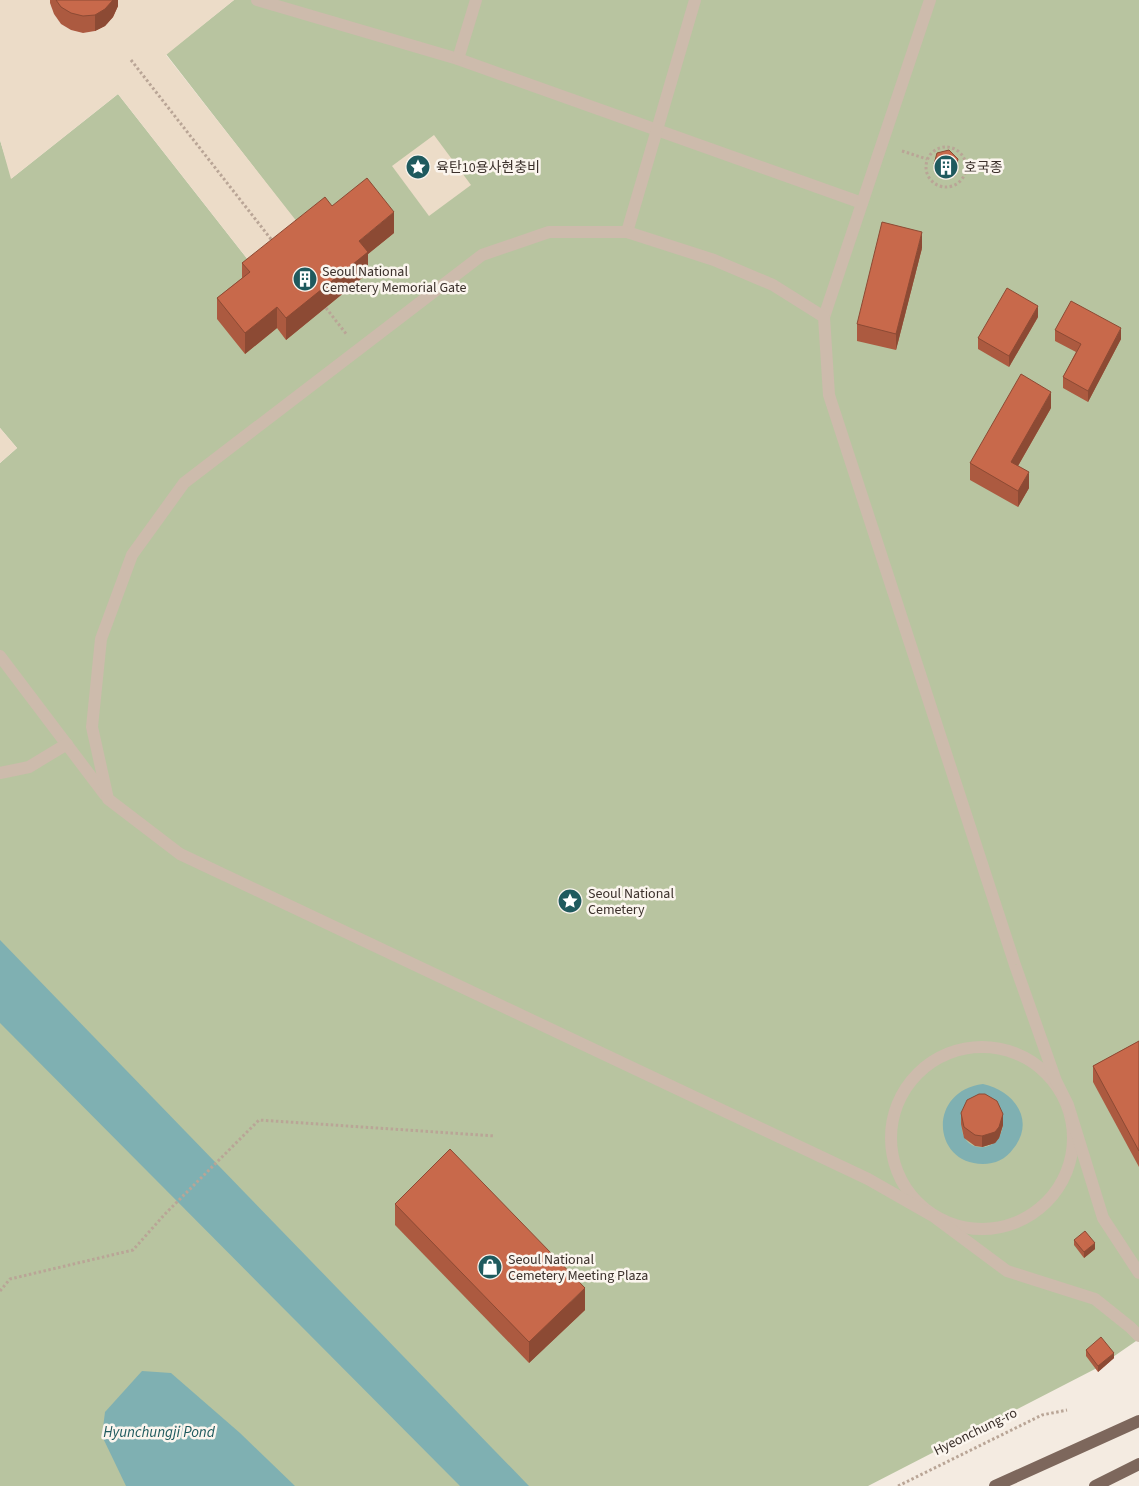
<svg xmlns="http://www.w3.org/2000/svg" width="1139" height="1486" viewBox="0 0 1139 1486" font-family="'Source Sans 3','Noto Sans KR',sans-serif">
<rect width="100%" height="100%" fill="#f4ebe1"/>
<path fill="#b8c4a0" d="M234,0H1139V1339L1097,1368L868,1486H0V463L17,448L0,428V140L12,178L118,94L256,270L304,232L166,54Z"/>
<g fill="#ecdcc8">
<path d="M0,0H50L54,14L61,24L71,30L83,33L95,31L113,17L118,0H234L166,55L305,232L256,270L118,94L11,179L0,140Z"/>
<path d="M434,135L471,185L429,216L392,166Z"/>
<path d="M0,428L17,448L0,463Z"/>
</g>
<g fill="#7fb0b2" fill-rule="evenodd">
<path d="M0,940L529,1486H460L0,1023Z"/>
<path d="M983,1084C1015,1091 1036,1121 1013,1149C1006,1159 995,1164 983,1164C932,1164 927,1091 983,1084ZM963,1118L1003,1125C998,1160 954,1151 963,1118Z"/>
<path d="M142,1371L171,1373L240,1433L295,1486H126L102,1436L105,1412Z"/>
</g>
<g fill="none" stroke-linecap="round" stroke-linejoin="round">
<g stroke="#b9a596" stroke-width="3" stroke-dasharray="2.5 2.5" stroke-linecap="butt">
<path d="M131,60L274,243"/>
<circle cx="946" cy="167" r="20"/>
<path d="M902,151L927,159"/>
<path d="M326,308L347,335"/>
<path d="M0,1291L10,1279L133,1250L165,1214L259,1120L495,1136"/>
<path d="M898,1486L1042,1415L1067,1410"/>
</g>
<g stroke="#cdbbac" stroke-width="12">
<path d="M257,0L458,59L862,203"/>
<path d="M458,59L476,0"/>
<path d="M627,232L695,0"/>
<path d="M824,317L930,0"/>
<path d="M0,656L105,795"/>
<path d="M0,773L29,767L67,744"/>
<circle cx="982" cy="1138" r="91"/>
<path d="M1139,1273L1103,1218L1068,1105L1056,1081L1015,965L829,395L824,317L773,285L714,260L627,232H549L482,255L184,483L132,555L101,639L92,727L108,799L180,854L868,1179L933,1216L1007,1271L1095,1299L1130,1327L1139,1336"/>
</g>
<g stroke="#7d675c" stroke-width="12">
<path d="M995,1486L1139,1421"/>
<path d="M1095,1486L1139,1464"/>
</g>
</g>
<g fill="#ac5a40">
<path d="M50,0H118V6L113,17L105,26L95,31L83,33L71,30L61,24L54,14L50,3Z"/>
<path d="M934,164L958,165L955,176L944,179L934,170Z"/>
<path d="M394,233L368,254V273L286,340L277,328L245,354L217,319V298L242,278V263Z"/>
<path d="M922,248L896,350L857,341V324Z"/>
<path d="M1038,317L1009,367L978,349V338Z"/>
<path d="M1055,330L1121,339L1088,402L1063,388V377L1076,352L1055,341Z"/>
<path d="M1051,408L1018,466L1029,488L1018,507L970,480V463Z"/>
<path d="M1139,1041V1167L1093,1082V1066Z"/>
<path d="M961,1113L1003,1125L999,1138L995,1143L982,1147L975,1146L964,1138L961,1124Z"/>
<path d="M395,1204L585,1310L529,1363L395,1225Z"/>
<path d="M1074,1240L1095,1249L1084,1258L1074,1245Z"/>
<path d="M1086,1350L1114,1358L1098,1372L1086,1356Z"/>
</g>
<g fill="#8c4a34">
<path d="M113,0H118V6L113,17L105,26L95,31V15Z"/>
<path d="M958,159V165L955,176L944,179V173Z"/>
<path d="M394,212V233L368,254V273L286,340V318L359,241Z"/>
<path d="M922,232V248L896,350V334Z"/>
<path d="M1038,306V317L1009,367V356Z"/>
<path d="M277,307V328L245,354V333Z"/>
<path d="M1121,328V339L1088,402V391Z"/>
<path d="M1051,392V408L1011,478V462Z"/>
<path d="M1029,472V488L1018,507V491Z"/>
<path d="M1003,1114V1125L999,1138L995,1143L982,1147V1136Z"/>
<path d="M1095,1243V1249L1084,1258V1252Z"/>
<path d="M585,1288V1310L529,1363V1342Z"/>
<path d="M1114,1353V1358L1098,1372V1366Z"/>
</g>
<g fill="#c8694b" stroke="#8c4a34">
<path d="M56,0H113L105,9L95,15L83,16L71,13L61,7Z"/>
<path d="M949,150L958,159L955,171L944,173L934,164L937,153Z"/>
<path d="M367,178L394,212L359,241L368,252L286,318L277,307L245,333L217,298L250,272L242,263L325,197L332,206Z"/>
<path d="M882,222L922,232L896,334L857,324Z"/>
<path d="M1007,288L1038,306L1009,356L978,338Z"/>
<path d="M1071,301L1121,328L1088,391L1063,377L1081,344L1055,330Z"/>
<path d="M1021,374L1051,392L1011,462L1029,472L1018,491L970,463Z"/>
<path d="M1139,1041V1151L1093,1066Z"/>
<path d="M979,1094H985L997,1101L1003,1114L999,1127L995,1132L982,1136L975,1135L964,1127L961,1113L967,1100Z"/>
<path d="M450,1149L585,1288L529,1342L395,1204Z"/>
<path d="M1085,1231L1095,1243L1084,1252L1074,1240Z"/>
<path d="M1101,1337L1114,1353L1098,1366L1086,1350Z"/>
</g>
<defs>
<symbol id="sight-disc" viewBox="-11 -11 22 22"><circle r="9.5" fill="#1f5a5e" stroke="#fbf5ee"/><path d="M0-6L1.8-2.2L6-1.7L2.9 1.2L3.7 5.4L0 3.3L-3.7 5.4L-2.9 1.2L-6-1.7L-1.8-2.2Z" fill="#fff"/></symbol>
<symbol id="building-disc" viewBox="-11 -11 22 22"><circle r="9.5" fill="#1f5a5e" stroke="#fbf5ee"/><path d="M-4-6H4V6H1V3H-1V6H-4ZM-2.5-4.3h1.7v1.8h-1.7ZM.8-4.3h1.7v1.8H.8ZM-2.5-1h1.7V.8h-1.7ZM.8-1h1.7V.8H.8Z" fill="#fff"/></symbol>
<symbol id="shop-disc" viewBox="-11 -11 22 22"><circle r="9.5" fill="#1f5a5e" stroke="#fbf5ee"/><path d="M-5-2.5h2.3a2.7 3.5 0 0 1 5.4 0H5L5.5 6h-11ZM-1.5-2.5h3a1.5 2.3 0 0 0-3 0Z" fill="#fff"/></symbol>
</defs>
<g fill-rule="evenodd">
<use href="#sight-disc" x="404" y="153" width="28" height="28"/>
<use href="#building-disc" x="932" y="153" width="28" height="28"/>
<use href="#building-disc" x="291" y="265" width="28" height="28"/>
<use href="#sight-disc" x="556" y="887" width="28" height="28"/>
<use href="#shop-disc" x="476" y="1253" width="28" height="28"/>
</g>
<g text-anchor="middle" stroke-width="5" stroke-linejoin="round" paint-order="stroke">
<g font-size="14" fill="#3b302b" stroke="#fbf5ee" text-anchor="start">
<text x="436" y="172">육탄10용사현충비</text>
<text x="964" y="172">호국종</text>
<text x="322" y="276">Seoul National<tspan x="322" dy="16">Cemetery Memorial Gate</tspan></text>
<text x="588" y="898">Seoul National<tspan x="588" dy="16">Cemetery</tspan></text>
<text x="508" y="1264">Seoul National<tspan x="508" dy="16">Cemetery Meeting Plaza</tspan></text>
</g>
<g font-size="14" fill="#3b302b" stroke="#fbf5ee">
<text transform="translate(975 1431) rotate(-26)" y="5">Hyeonchung-ro</text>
</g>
<g font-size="15" font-style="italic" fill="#1f5a5e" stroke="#fbf5ee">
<text x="159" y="1437">Hyunchungji Pond</text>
</g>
</g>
</svg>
